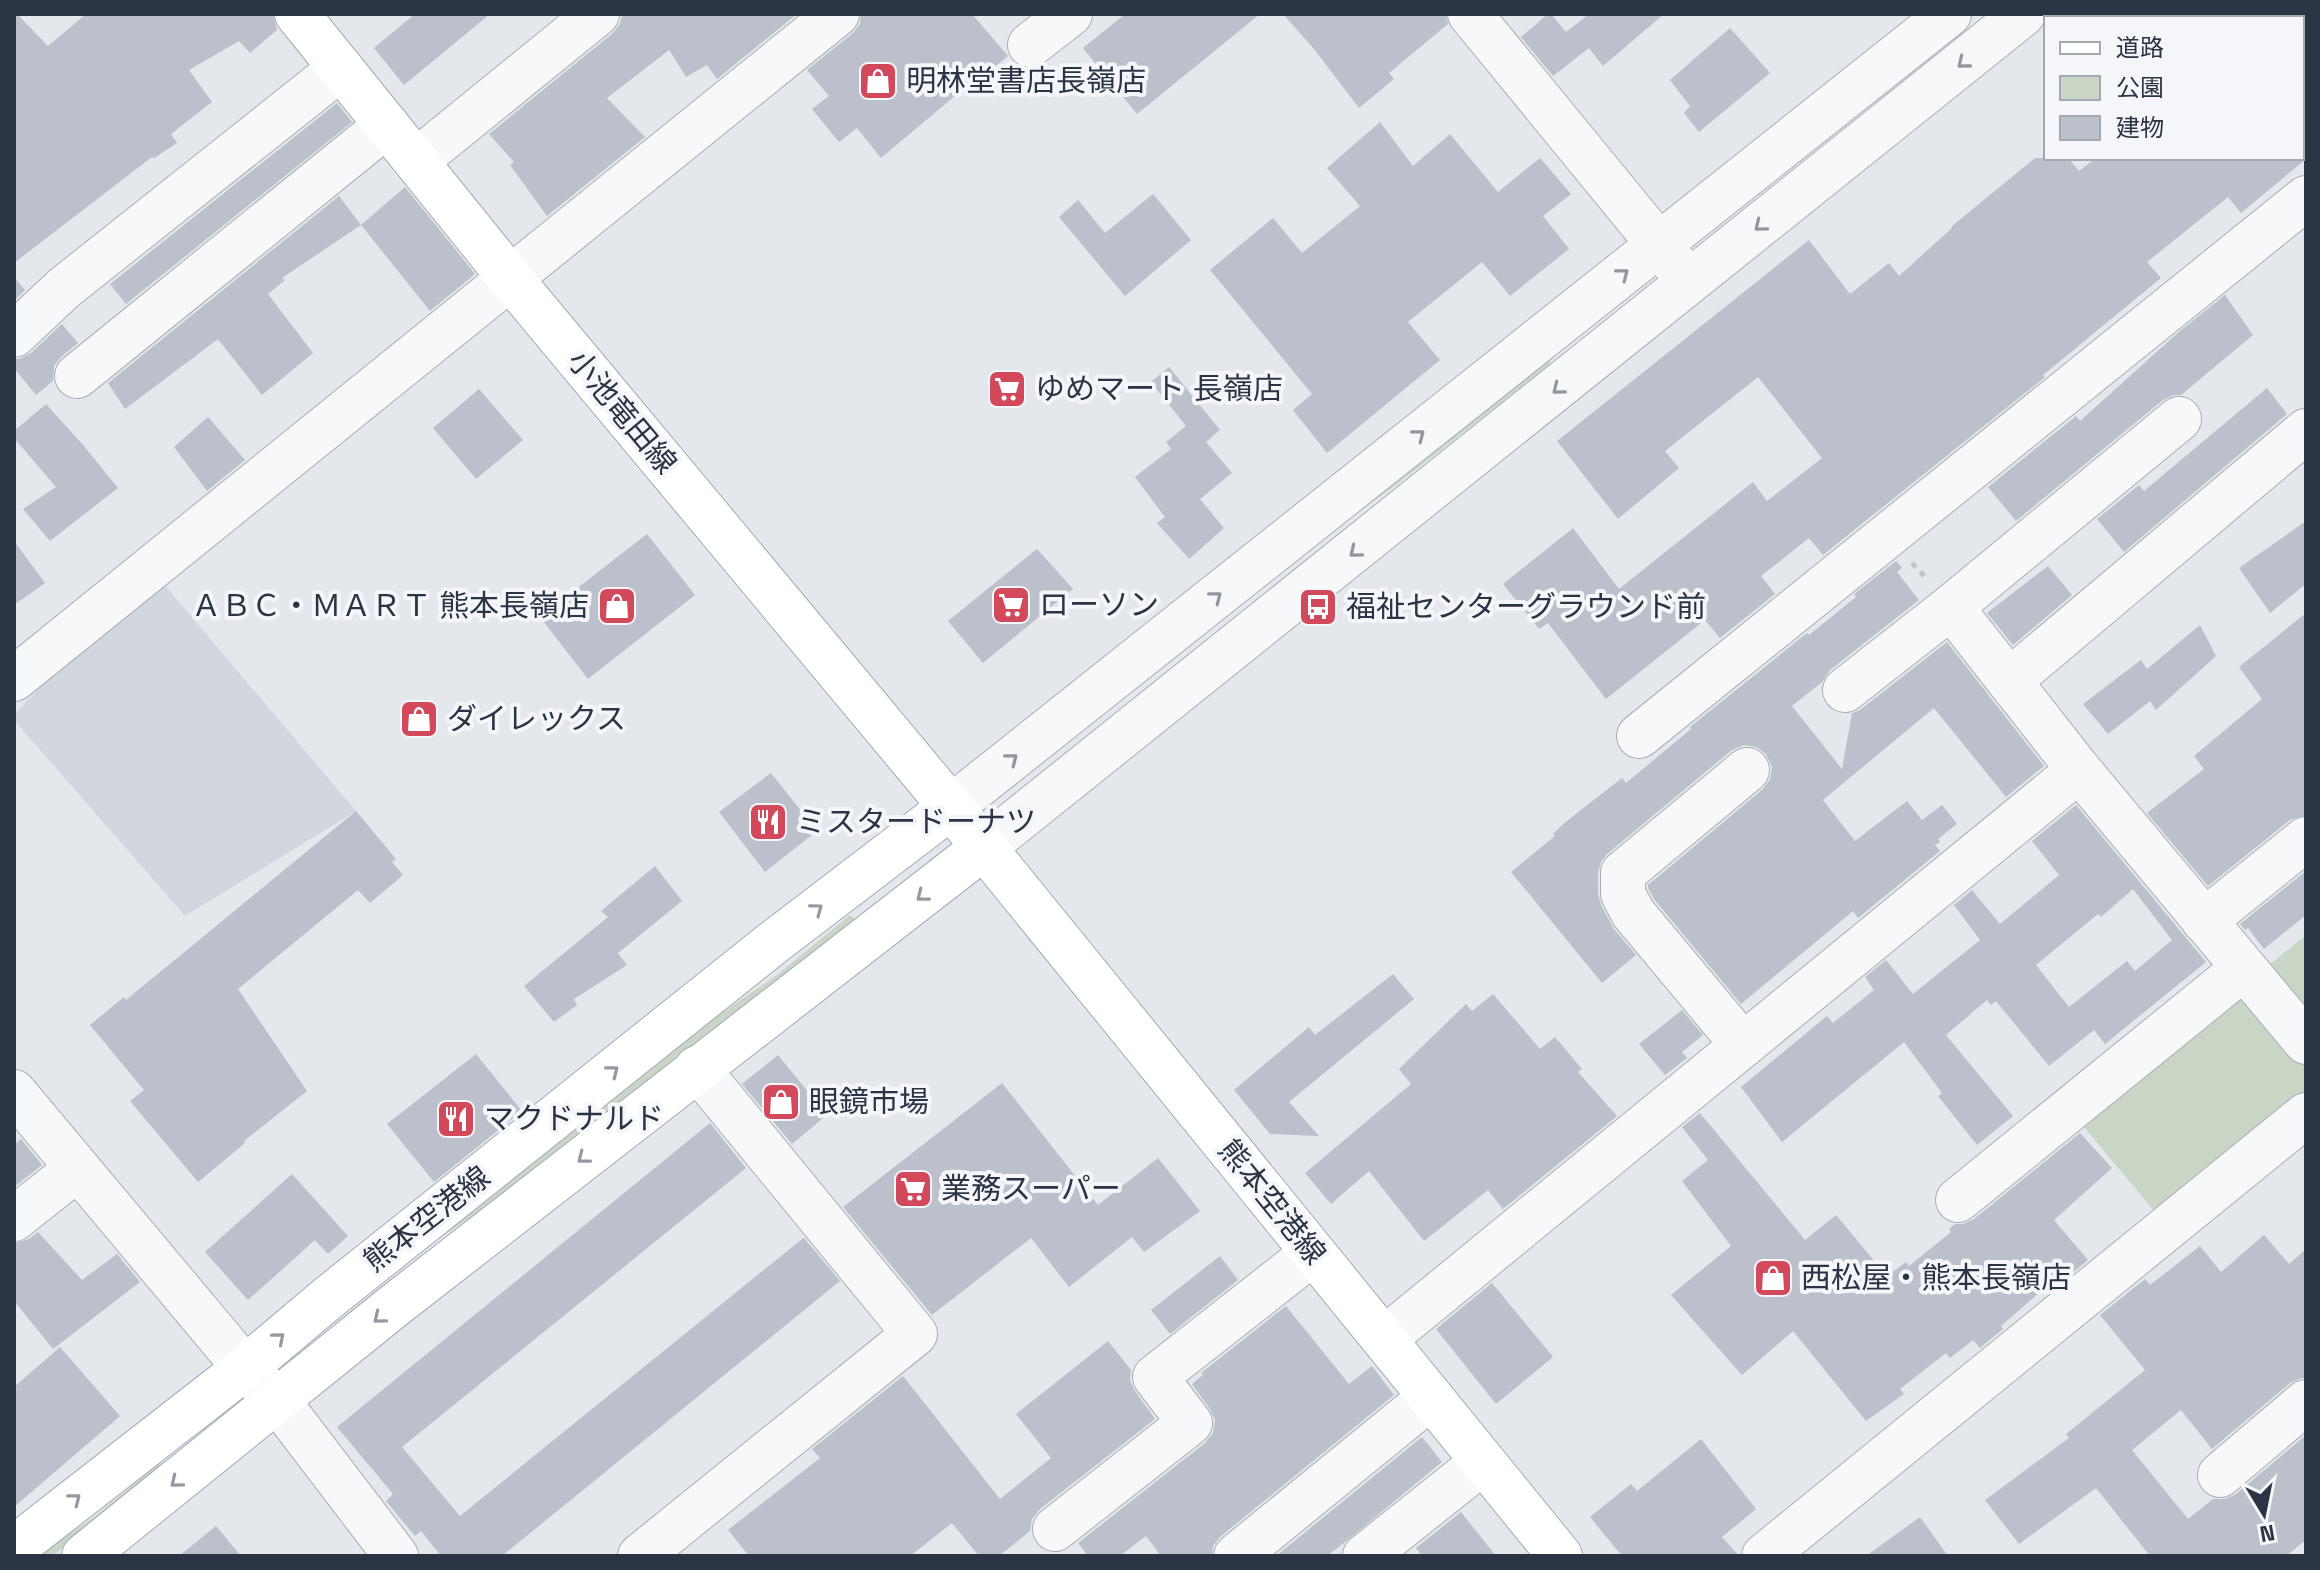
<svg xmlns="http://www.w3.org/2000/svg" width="2320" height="1570" viewBox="0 0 2320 1570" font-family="'Space Grotesk','Noto Sans JP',sans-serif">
<rect width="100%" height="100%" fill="#e4e7ec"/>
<path fill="#d2d6de" d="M151,569L356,811L185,916L14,720V715Z"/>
<g fill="#c9d6c5">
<path d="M1551,358L1550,364L1396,485L1304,551Z"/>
<path d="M850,915L855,919L527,1179L422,1250L349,1310L345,1305L660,1055L777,975Z"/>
<path d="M2306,935V1020L2264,969Z"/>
<path d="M2241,986L2306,1064V1100L2161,1219L2078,1120Z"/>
<path d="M160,1462L163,1468L52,1556H36L93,1518Z"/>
</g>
<g fill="#bbc0ca" fill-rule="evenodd">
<path d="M14,14H17L48,46L86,14H273L277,30L250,53L239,41L189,70L212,102L171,134L177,143L154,158L152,157L14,263Z"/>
<path d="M415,14H490L404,85L374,48Z"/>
<path d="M626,14H797L717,79L707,65L686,77L669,50L607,98L645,137L547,216L510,165L514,162L489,134L613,33L620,24L621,18Z"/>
<path d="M861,14H972L1008,56L958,97L956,95L881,158L857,128L839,142L812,109L829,96L807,70L853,33L860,24Z"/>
<path d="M1125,14H1260L1137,114L1083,48Z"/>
<path d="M1283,14H1446L1448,24L1389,73L1394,79L1359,108L1314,49Z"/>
<path d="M1548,14H1551L1566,32L1589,14H1664L1603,66L1589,48L1553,76L1521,37Z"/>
<path d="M1730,28L1770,73L1699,132L1684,113L1690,106L1670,80Z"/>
<path d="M337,103L352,122L126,304L110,284Z"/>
<path d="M1380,122L1413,166L1450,134L1498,192L1540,158L1571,194L1543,216L1569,249L1510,296L1482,262L1408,322L1440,360L1327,453L1293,410L1312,394L1210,270L1273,218L1302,253L1360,206L1327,168Z"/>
<path d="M2035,158H2068L2079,171L2096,158L2306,159L2241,213L2228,197L2147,262L2161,278L2043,375L2045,377L1823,555L1809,538L1761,576L1775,594L1720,638L1705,620L1606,699L1548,623L1539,629L1503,584L1573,528L1619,589L1753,482L1767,501L1822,458L1758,377L1665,451L1679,468L1618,519L1557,441L1809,240L1850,294L1889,263L1899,276L1952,228L1951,227Z"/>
<path d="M405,187L475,274L430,311L361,225Z"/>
<path d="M1153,194L1191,240L1125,296L1059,217L1078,200L1105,233Z"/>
<path d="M339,196L361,225L282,278L285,280L268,294L313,353L262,395L218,339L125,409L108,383Z"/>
<path d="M14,277L25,290L14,301Z"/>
<path d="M2225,295L2253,335L2181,395H2174L2163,400L2016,521L1988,487L2076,416L2080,421L2180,331Z"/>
<path d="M62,324L78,343L61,357L54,366L53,381L36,395L14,368V359H20L31,353Z"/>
<path d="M1169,367L1220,430L1206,442L1232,473L1200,499L1224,528L1189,559L1157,523L1165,517L1135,477L1171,449L1166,442L1186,426L1151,382Z"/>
<path d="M2267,388L2287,414L2124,552L2097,519L2139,485L2144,491Z"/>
<path d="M479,389L523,440L476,479L433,428Z"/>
<path d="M46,404L83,445L118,488L50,541L23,509L56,487L14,438V431Z"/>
<path d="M208,417L245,460L207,491L174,447Z"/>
<path d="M2306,521V584L2270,613L2239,568Z"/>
<path d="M647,534L695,595L588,679L540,617Z"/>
<path d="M14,541L45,583L14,605Z"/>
<path d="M1037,549L1073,589L983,663L948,621Z"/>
<path d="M1896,561L1902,568L1897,572L1919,600L1830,670L1822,682L1792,706L1842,769L1852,713L1860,710L1947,642L2044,766L2006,797L1934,708L1823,800L1855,841L1907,801L1922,820L1942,805L1957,824L1938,839L1940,842L1935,845L1940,851L1858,918L1853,911L1741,1004L1654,899L1648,888V885L1763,789L1770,779L1772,767L1766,754L1756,747L1744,745L1732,750L1607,854L1601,862L1598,873V894L1601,905L1614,929L1636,955L1602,983L1511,872L1555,836L1553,834L1563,824L1622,778L1626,783L1691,729L1690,727L1807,633L1809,635L1856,597L1854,594Z"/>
<path d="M2048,566L2072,595L2013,645L1987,613Z"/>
<path d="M2306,613V815L2290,820L2208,886L2147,813L2204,769L2194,756L2262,699L2239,667Z"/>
<path d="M2200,625L2216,656L2156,710L2150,701L2108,734L2083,704L2141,660L2147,669Z"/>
<path d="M771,773L817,831L765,872L719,812Z"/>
<path d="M2076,805L2206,962L2105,1044L2094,1030L2049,1066L1996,1001L1991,1005L1987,1000L1946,1035L2013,1116L1977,1145L1938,1096L1942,1093L1904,1042L1782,1142L1741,1087L1827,1016L1833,1023L1874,990L1865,977L1886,960L1913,994L1980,940L1954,905L1972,890L2000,924L2059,875L2032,841ZM2133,889L2172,940L2135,971L2127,961L2069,1007L2036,965L2098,914L2101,917Z"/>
<path d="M356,811L396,859L392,862L403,875L370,903L358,890L238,989L307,1091L244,1141L245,1143L198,1182L130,1101L144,1090L90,1025L124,997L126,1000Z"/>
<path d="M655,866L682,901L618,953L627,965L574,999L577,1005L554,1022L524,986L608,917L601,911Z"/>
<path d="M2306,871V915L2264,949L2248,928L2245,930L2240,924Z"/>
<path d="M1393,974L1414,999L1289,1102L1319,1136L1270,1134L1234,1090L1309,1027L1315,1035Z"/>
<path d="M1493,994L1540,1049L1555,1037L1582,1069L1578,1072L1617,1116L1503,1209L1488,1190L1424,1241L1369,1171L1331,1204L1305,1173L1411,1084L1399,1069L1466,1004L1472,1011Z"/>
<path d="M1682,1010L1703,1035L1682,1052L1687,1058L1665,1075L1639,1044Z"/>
<path d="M476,1054L522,1111L434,1182L387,1124Z"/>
<path d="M778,1055L827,1115L792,1144L742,1084Z"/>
<path d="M1002,1083L1098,1205L1158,1158L1200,1211L1144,1252L1132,1237L1069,1287L1031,1238L932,1315L843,1207Z"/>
<path d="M1700,1113L1805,1240L1836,1215L1887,1276L1906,1262L1909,1266L1951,1232L1949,1229L1955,1224H1963L1974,1219L2080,1133L2112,1168L2054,1220L2088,1260L2059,1284L2055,1279L2001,1326L2003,1329L1980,1348L1973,1340L1950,1358L1946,1353L1900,1389L1904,1394L1866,1421L1793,1331L1742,1375L1671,1295L1731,1246L1682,1181L1708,1160L1682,1127Z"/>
<path d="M710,1123L746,1168L402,1447L460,1516L802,1239L804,1238L840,1281L502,1556H441L421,1531L415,1536L386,1501L393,1494L337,1427Z"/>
<path d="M21,1139L42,1165L14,1187V1145Z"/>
<path d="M292,1174L348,1236L328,1254L315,1240L248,1300L205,1252Z"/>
<path d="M38,1232L82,1280L117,1254L140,1282L53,1349L14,1301V1243L29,1239Z"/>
<path d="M2264,1235L2289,1264L2306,1249V1378H2301L2290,1383L2212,1449L2181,1410L2132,1450L2188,1519L2213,1499H2225L2236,1494L2306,1435V1540L2286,1556H2150L2096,1488L2019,1544L1985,1500L2069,1438L2066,1434L2145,1370L2100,1315L2145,1279L2150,1285L2200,1246L2221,1272Z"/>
<path d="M1220,1256L1238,1280L1170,1334L1151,1310Z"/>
<path d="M1492,1283L1553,1357L1496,1404L1436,1329Z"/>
<path d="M1286,1306L1349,1384L1372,1366L1394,1395L1220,1537L1213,1546L1212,1556H1161L1146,1536L1120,1556H1088L1078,1543L1205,1443L1213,1433L1215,1420L1210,1409L1192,1384L1203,1375L1201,1373Z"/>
<path d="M1108,1341L1131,1370L1130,1381L1135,1391L1155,1419L1040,1509L1032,1519L1030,1531L999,1556H979L952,1523L910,1556H749L728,1530L820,1458L812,1449L903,1376L1000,1499L1051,1458L1016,1414Z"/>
<path d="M60,1347L120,1416L14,1507V1387Z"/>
<path d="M1422,1437L1442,1462L1345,1542L1327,1556H1276Z"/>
<path d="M1701,1439L1756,1509L1722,1537L1739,1556H1622L1590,1517L1631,1484L1637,1491Z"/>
<path d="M1461,1512L1496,1556H1422L1416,1548Z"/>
<path d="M1920,1517L1948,1556H1866Z"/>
<path d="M216,1526L241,1556H179Z"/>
</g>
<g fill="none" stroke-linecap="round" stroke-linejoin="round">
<defs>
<g id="minor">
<path d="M1470,14L1678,268"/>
<path d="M1030,45L1070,14"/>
<path d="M416,161L597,14"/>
<path d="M14,335L64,288L341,68"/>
<path d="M77,376L387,125"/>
<path d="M1951,607L2079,770L2306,1042"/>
<path d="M14,679L837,14"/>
<path d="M2009,681L2306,431"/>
<path d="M1845,690L1951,607L2179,419"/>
<path d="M1639,736L2306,198"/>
<path d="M951,807L1949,14"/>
<path d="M983,848L2023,14"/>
<path d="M2204,921L2306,839"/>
<path d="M1743,1045L1633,913L1623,894V873L1747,770"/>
<path d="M14,1092L245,1368L277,1400L396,1556"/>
<path d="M1958,1200L2244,968"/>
<path d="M14,1219L77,1169"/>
<path d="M1384,1339L2079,770"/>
<path d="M2220,1475L2306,1402"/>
<path d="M1055,1529L1190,1423L1155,1377L1313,1253"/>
<path d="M640,1556L915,1334L697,1068"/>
<path d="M1236,1556L1431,1397"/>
<path d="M1365,1556L1483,1462"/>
<path d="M1764,1556L2306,1115"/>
</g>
<g id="major">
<path d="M297,14L510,278L951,807L1560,1556"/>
<path d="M14,1548L245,1368L328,1298L774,942L951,807"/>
<path d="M84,1556L395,1305L983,848"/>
</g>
</defs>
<use href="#minor" stroke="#a9aeb7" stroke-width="46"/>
<use href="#major" stroke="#a3abb8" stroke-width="46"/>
<path stroke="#c2c5cb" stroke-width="5" stroke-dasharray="6 6" stroke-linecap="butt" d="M1912,563L1927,579"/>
<use href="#minor" stroke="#f7f8fa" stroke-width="44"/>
<use href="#major" stroke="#fff" stroke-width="44"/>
</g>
<defs><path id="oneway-chevron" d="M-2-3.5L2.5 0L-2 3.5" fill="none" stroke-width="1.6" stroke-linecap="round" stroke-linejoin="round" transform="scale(2)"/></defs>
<g stroke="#9196a0">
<use href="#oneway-chevron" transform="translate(1963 63) rotate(141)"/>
<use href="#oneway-chevron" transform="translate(1760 226) rotate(141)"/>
<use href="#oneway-chevron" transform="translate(1623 274) rotate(-38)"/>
<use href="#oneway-chevron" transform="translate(1558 389) rotate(141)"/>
<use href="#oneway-chevron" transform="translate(1419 435) rotate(-38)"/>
<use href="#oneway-chevron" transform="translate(1355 552) rotate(141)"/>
<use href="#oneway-chevron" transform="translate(1216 597) rotate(-38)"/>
<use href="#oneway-chevron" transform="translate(1012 759) rotate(-38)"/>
</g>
<g stroke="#959aa2">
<use href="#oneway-chevron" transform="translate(922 896) rotate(142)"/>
<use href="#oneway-chevron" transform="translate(817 909) rotate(-37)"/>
<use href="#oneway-chevron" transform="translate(613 1071) rotate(-38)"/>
<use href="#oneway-chevron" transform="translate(583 1158) rotate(142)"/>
<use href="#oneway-chevron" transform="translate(379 1318) rotate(141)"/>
<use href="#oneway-chevron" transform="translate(279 1338) rotate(-40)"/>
<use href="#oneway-chevron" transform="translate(176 1482) rotate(141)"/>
<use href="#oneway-chevron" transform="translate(75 1499) rotate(-38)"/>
</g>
<defs>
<symbol id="shop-square" viewBox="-11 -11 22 22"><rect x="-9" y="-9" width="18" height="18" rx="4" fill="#d1495b" stroke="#f4f6f9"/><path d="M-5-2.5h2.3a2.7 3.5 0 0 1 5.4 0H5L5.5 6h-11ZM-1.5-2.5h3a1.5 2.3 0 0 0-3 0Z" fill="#fff"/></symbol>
<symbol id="supermarket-square" viewBox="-11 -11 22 22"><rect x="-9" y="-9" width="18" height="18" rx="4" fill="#d1495b" stroke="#f4f6f9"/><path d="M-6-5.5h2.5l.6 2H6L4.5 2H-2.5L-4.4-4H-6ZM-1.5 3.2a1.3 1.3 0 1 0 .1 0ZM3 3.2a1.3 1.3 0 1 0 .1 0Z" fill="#fff"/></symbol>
<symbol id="bus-square" viewBox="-11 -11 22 22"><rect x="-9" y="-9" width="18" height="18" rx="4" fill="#d1495b" stroke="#f4f6f9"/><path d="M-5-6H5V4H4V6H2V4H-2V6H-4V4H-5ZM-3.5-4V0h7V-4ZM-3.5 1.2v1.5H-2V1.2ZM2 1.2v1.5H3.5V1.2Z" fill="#fff"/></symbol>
<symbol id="restaurant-square" viewBox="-11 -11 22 22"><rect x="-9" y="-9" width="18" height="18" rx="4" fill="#d1495b" stroke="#f4f6f9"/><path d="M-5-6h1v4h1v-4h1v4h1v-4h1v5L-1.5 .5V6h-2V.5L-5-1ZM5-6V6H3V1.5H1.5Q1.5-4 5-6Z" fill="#fff"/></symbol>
</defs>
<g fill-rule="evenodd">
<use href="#shop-square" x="856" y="59" width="44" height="44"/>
<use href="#supermarket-square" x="985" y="367" width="44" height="44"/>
<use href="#supermarket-square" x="989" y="583" width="44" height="44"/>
<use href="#shop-square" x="595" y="584" width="44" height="44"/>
<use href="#bus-square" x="1296" y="585" width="44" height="44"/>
<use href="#shop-square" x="397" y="697" width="44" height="44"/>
<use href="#restaurant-square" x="746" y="800" width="44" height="44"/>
<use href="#shop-square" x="759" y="1080" width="44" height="44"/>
<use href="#restaurant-square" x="434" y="1097" width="44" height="44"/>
<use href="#supermarket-square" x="891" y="1167" width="44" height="44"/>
<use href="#shop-square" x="1751" y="1256" width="44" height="44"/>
</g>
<g text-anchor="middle" stroke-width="8" stroke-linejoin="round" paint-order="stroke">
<g font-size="30" fill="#2b3445" stroke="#f4f6f9" text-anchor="start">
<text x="906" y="91">明林堂書店長嶺店</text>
<text x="1035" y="399">ゆめマート 長嶺店</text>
<text x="1039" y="615">ローソン</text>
<text x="589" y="616" text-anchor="end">ＡＢＣ・ＭＡＲＴ 熊本長嶺店</text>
<text x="1346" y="617">福祉センターグラウンド前</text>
<text x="447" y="729">ダイレックス</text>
<text x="796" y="832">ミスタードーナツ</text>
<text x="809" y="1112">眼鏡市場</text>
<text x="484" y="1129">マクドナルド</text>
<text x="941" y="1199">業務スーパー</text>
<text x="1801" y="1288">西松屋・熊本長嶺店</text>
</g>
<g font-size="30" fill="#2b3445" stroke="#f4f6f9">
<text transform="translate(622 412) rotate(50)" y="10">小池竜田線</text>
<text transform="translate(1272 1202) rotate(51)" y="10">熊本空港線</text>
<text transform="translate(427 1219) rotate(-38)" y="10">熊本空港線</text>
</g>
</g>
<rect width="2320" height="1570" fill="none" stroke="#2b3445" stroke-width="32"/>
<rect x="2044" y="16" width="260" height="144" fill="#f4f6f9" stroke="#a4a8b1" stroke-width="2"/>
<rect x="2060" y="42" width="40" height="12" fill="#ffffff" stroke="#a4a8b1" stroke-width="2"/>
<text x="2116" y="56" font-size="24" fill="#2b3445">道路</text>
<rect x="2060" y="76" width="40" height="24" fill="#c9d6c5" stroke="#a4a8b1" stroke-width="2"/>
<text x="2116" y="96" font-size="24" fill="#2b3445">公園</text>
<rect x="2060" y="116" width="40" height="24" fill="#bbc0ca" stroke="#a4a8b1" stroke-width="2"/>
<text x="2116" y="136" font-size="24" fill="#2b3445">建物</text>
<g transform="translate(2264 1514) rotate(170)" stroke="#f4f6f9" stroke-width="6" paint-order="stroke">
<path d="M0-6L14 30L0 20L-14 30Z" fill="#2b3445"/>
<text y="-12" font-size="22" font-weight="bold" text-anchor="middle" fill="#2b3445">N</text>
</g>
</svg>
